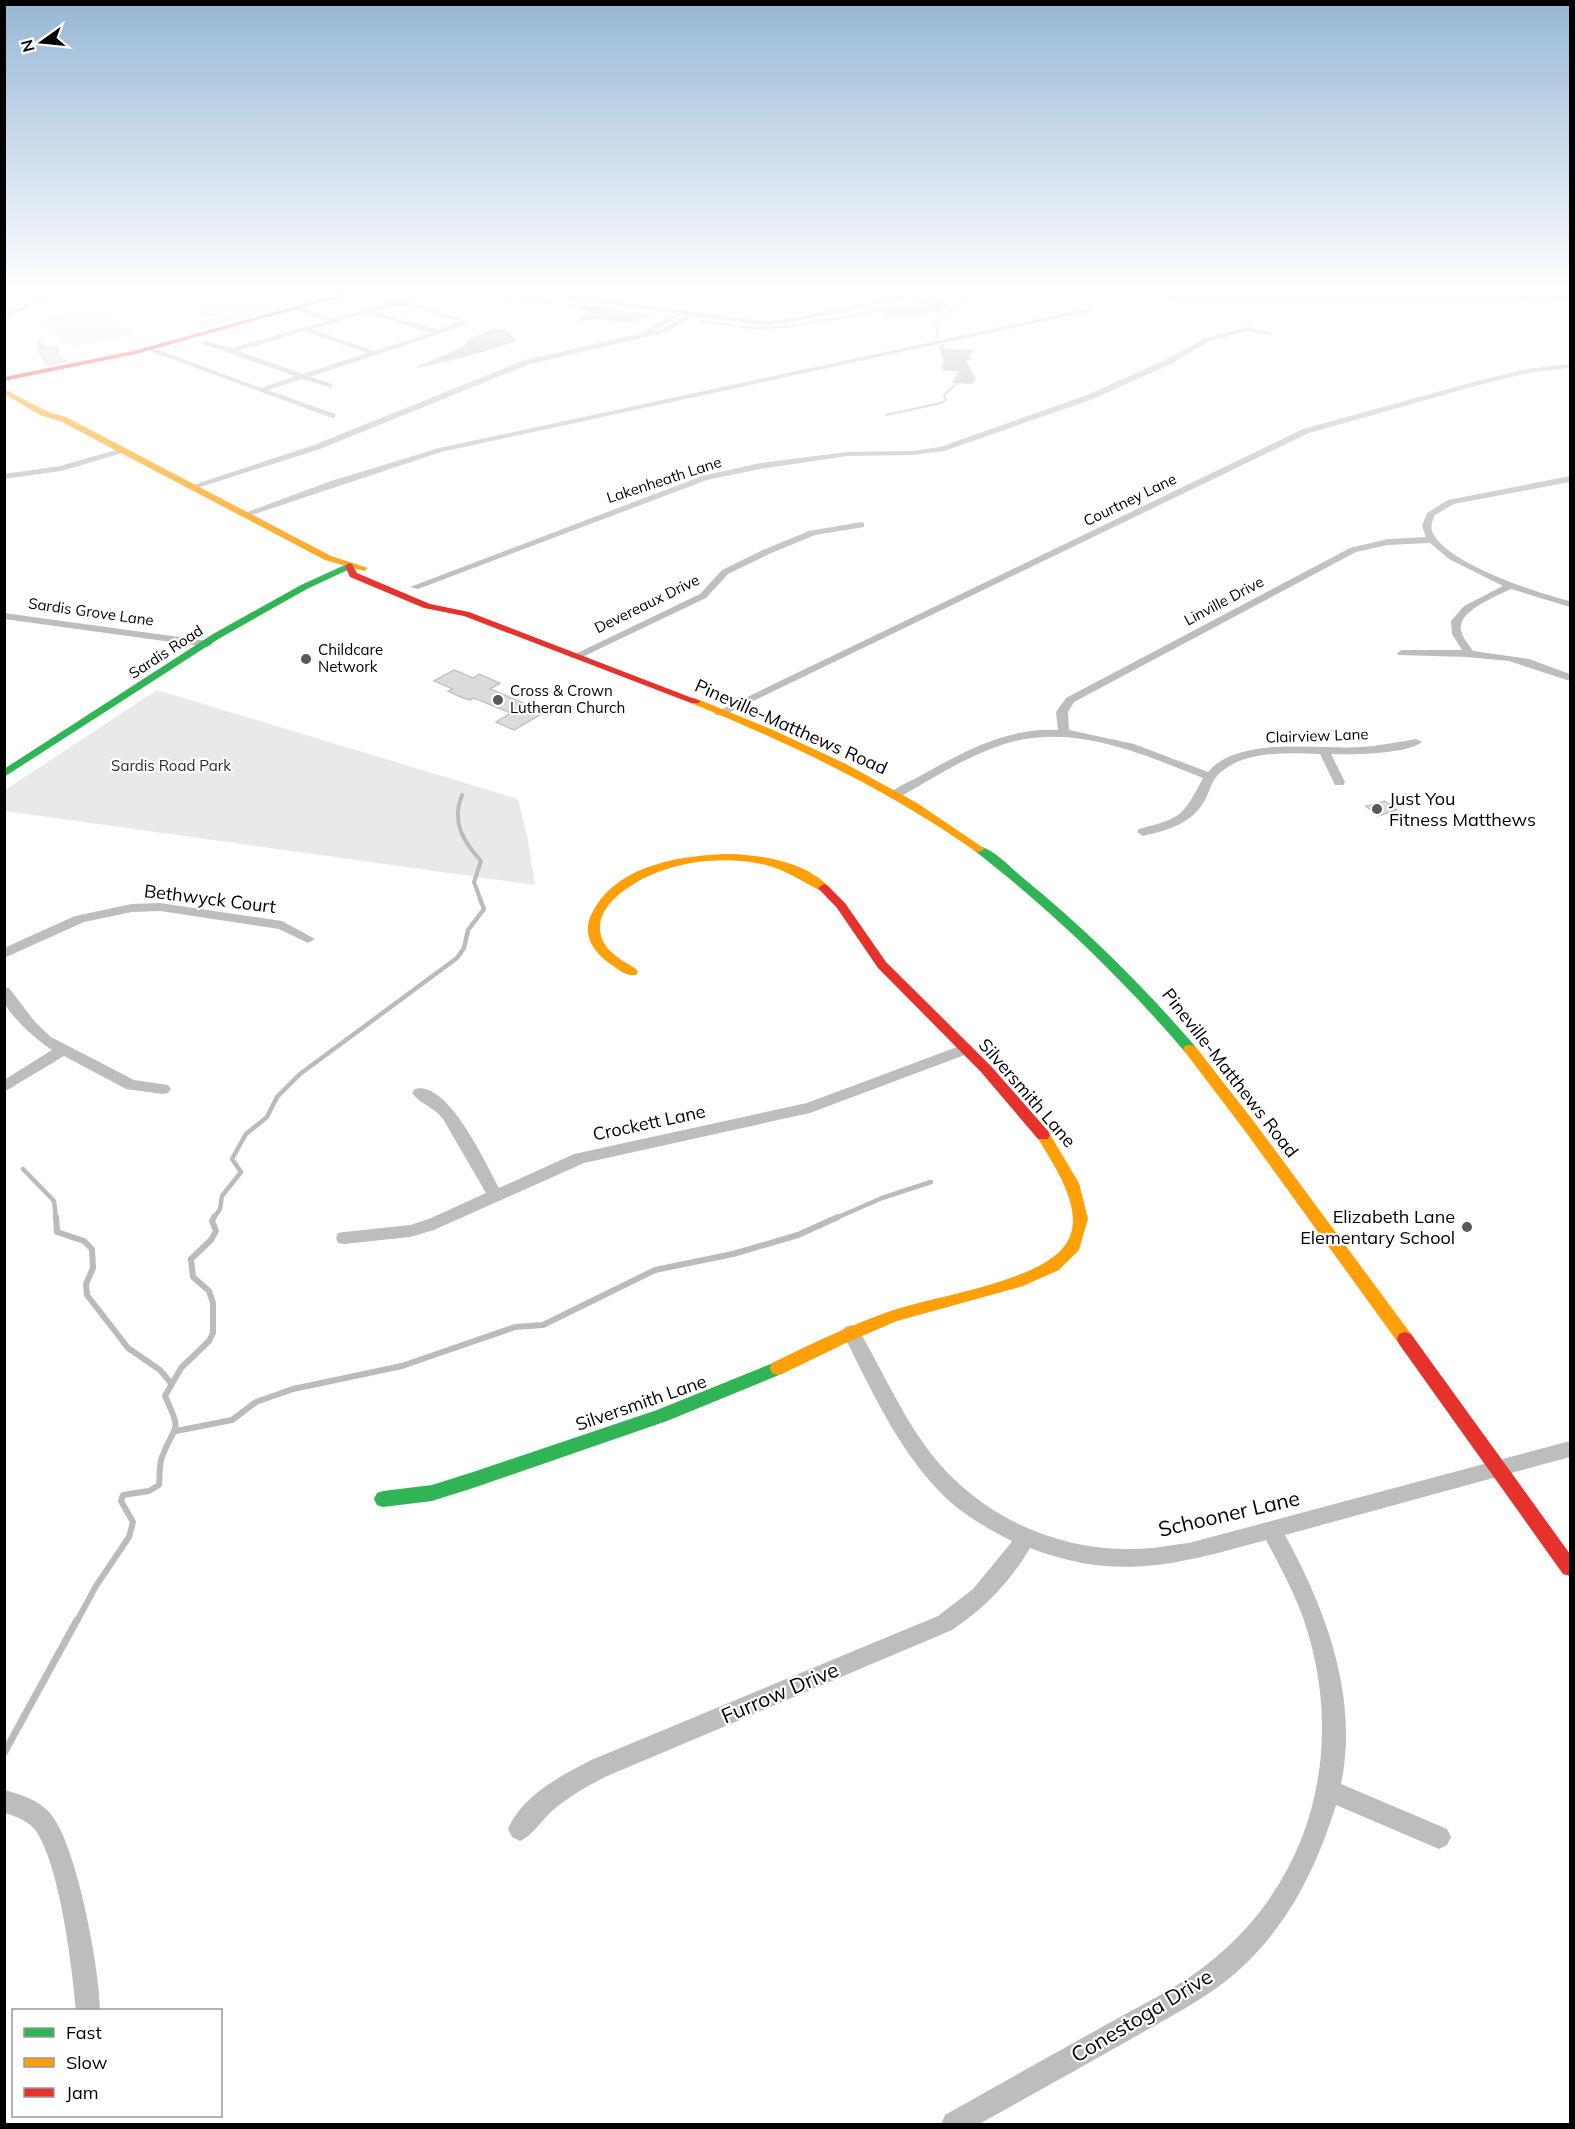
<svg xmlns="http://www.w3.org/2000/svg" width="1575" height="2129" viewBox="0 0 1575 2129" font-family="Mulish,sans-serif">
<rect width="100%" height="100%" fill="#fff"/>
<g fill="#e9e9e9">
<path d="M265,299L268,301C252,308 210,321 194,315L206,304Z"/>
<path d="M279,304L291,305L205,328H198L203,320Z"/>
<path d="M95,309L136,335L73,347L37,320Z"/>
<path d="M157,690L518,799L528,840L535,885L5,811V790Z"/>
</g>
<g fill="#bbb">
<path d="M933,298L942,300L948,306C932,312 894,324 881,311Z"/>
<path d="M582,305L647,314L653,317L626,323L602,319L581,321L579,317L589,312L578,307Z"/>
<path d="M494,328L507,331L516,340C509,346 426,368 414,368L463,347L468,340Z"/>
<path d="M940,349L976,350L968,357L974,359L966,360L976,379L971,384L952,383L959,371H944L941,366L944,363Z"/>
</g>
<g fill="none" stroke-linecap="round" stroke-linejoin="round">
<g stroke="#bbb" stroke-width="2">
<path d="M445,292C490,299 534,300 579,306"/>
<path d="M700,321L751,328L789,327L881,310"/>
<path d="M936,338L938,330L934,325L974,292"/>
<path d="M943,345L940,348L947,351"/>
<path d="M886,415L941,403L946,400L944,395L960,380"/>
</g>
<path stroke="#bbb" stroke-width="4" d="M462,795C451,822 463,841 481,861L474,882L481,901"/>
<g stroke="#bbb" stroke-width="4.5">
<path d="M23,1169L54,1201L56,1219"/>
<path d="M213,1219L220,1209L222,1196L241,1172L232,1159L246,1134L267,1117L277,1097L300,1074L457,958L464,948L468,930L484,909L480,899"/>
<path d="M834,1219L882,1198L931,1182"/>
</g>
<g stroke="#bbb" stroke-width="6">
<path d="M56,1217L57,1232L84,1241L92,1249L93,1268L86,1284L87,1295L128,1348L160,1370L171,1383"/>
<path d="M176,1431L232,1420L256,1402L293,1389L402,1366L515,1327L543,1325L655,1270L733,1254L798,1235L838,1217"/>
<path d="M77,1621L96,1586L129,1537L133,1522L121,1501L123,1495L149,1491L159,1485C160,1476 159,1465 162,1457C175,1422 183,1435 165,1396L181,1368L209,1341L213,1333V1303L209,1291L193,1277L191,1259L211,1240L216,1231L212,1221L214,1217"/>
</g>
<path stroke="#bbb" stroke-width="7" d="M4,1753L77,1620"/>
</g>
<g fill="#dcdcdc" stroke="#c4c4c4" stroke-width="1.5">
<path d="M37,341L47,348L58,347L57,355L66,361L47,365L38,349H41Z"/>
<path d="M454,670L473,678L479,674L500,683L490,689L545,712L514,730L496,722L511,713L474,698L470,700L463,698L448,691L453,689L434,681Z"/>
<path d="M1385,801L1397,810L1378,816L1366,806Z"/>
</g>
<g fill="none" stroke-linecap="round" stroke-linejoin="round">
<g fill="#bdbdbd" fill-rule="evenodd">
<path d="M53,292H61L4,319V314Z"/>
<path d="M547,292L761,321L787,319L923,292H934L787,323L761,325L694,316L664,333L530,364L320,449L197,488L190,486L314,445L525,360L638,334L675,313L569,299ZM682,314L686,315L660,330L653,332Z"/>
<path d="M1148,292L1201,299L1570,296V300L1201,303L1175,301Z"/>
<path d="M407,301L467,321L463,326L310,377L332,384V388L302,379L268,390L335,414V418H332L144,349L151,347L261,388L295,376L203,344V340L231,348L326,321L294,309L296,306L333,319L391,302ZM407,305L460,322L437,330L374,311ZM367,313L430,333L374,351L312,329ZM304,331L367,353L303,374L238,351Z"/>
<path d="M1089,308L1091,311L441,452L249,516L242,514L331,481L439,448Z"/>
<path d="M1248,327L1273,333L1270,335L1248,331L1209,341L1171,364L1093,399L944,451L913,455L847,456L760,469L707,480L418,589L410,587L702,476L760,463L847,452L913,451L940,447L1087,395L1165,360L1205,338Z"/>
<path d="M1570,364V368L1527,373L1479,385L1309,433L724,715H716L714,713L1303,429L1477,381L1527,369Z"/>
<path d="M123,448L127,450L126,452L61,471L4,479V474L60,466Z"/>
<path d="M1570,476V482L1454,504L1435,515C1432,520 1430,527 1433,533C1446,563 1539,594 1570,601V607L1511,589C1497,596 1457,611 1461,630C1462,638 1469,644 1473,651L1529,659L1570,674V681L1509,661L1467,657L1398,655L1397,653L1402,650H1462L1452,634L1451,621L1464,606L1503,586L1449,559L1430,543L1388,545L1356,552L1074,702L1068,712L1069,730L1134,744L1208,772C1239,735 1318,750 1361,747C1379,746 1398,742 1416,739L1422,742C1408,754 1351,755 1331,754L1345,782L1343,785H1335L1320,754C1288,753 1247,750 1221,772C1212,779 1210,790 1205,800C1192,824 1168,830 1143,836L1137,832L1139,829C1182,818 1183,816 1203,778C1138,752 1066,720 996,747C962,759 930,780 898,798H890L888,795C896,787 909,782 920,776C963,752 1007,727 1058,730L1056,712L1066,698L1350,548L1388,539L1426,537L1422,526L1427,513L1448,500Z"/>
<path d="M861,522L864,523V527L815,535L769,554L728,574L706,598L578,659L569,657L700,594L722,570L763,550L809,531Z"/>
<path d="M4,613L208,641L213,644L208,647L4,619Z"/>
<path d="M160,903L282,921L315,939L308,943L279,929L160,911L132,912L84,922L4,958V948L75,916L132,904Z"/>
<path d="M4,987L9,988L35,1022L51,1037L134,1080L168,1085L171,1089L168,1093L163,1094L126,1089L64,1056L4,1092V1080L52,1050C39,1042 9,1016 4,1001C3,997 4,991 4,987Z"/>
<path d="M965,1044L970,1045L972,1049L970,1053L810,1113L584,1163L434,1230L410,1237L344,1244L338,1243L336,1238L338,1233L344,1232L410,1225L429,1219L486,1193L443,1119C435,1108 420,1104 412,1093L415,1089C448,1080 486,1164 499,1188L574,1154L807,1103Z"/>
<path d="M851,1325L857,1327C883,1371 904,1421 937,1461C985,1518 1059,1551 1134,1549C1153,1549 1171,1545 1189,1543L1570,1441V1457L1285,1535C1326,1610 1359,1697 1341,1784L1447,1829L1451,1837L1447,1845L1439,1849L1336,1805C1319,1859 1296,1910 1257,1952C1224,1989 1181,2011 1138,2035C1085,2065 1032,2095 979,2124H941L945,2115C1003,2082 1061,2050 1120,2017C1153,1999 1187,1982 1216,1957C1310,1878 1342,1757 1310,1640C1301,1605 1283,1572 1266,1540C1179,1564 1118,1582 1030,1548C1010,1582 985,1608 952,1630L605,1777C586,1787 568,1797 552,1811C541,1821 533,1835 520,1841L512,1837L508,1829C522,1796 559,1777 589,1761L938,1616L973,1589L1010,1544L1012,1541C986,1528 960,1513 940,1492C897,1448 870,1387 842,1332L845,1327Z"/>
<path d="M4,1790C20,1794 38,1800 49,1812C76,1840 100,1970 100,2010H76C72,1966 60,1867 36,1831C29,1821 16,1816 4,1813Z"/>
</g>
<g fill="#30b455" fill-rule="evenodd">
<path d="M349,563L353,566L352,568L307,589L220,638L4,777V769L213,634L301,585Z"/>
<path d="M979,846C995,850 1011,868 1023,878C1086,929 1142,985 1195,1046L1197,1049L1195,1052H1185C1122,978 1052,911 975,851L973,849Z"/>
<path d="M778,1361L784,1363L786,1368L784,1373L667,1421L473,1488L432,1501L383,1507L377,1505L374,1499L377,1493L383,1491L432,1485L473,1472L657,1410Z"/>
</g>
<g fill="#ff9f0a" fill-rule="evenodd">
<path d="M4,389L48,412L66,417L331,556L368,568L364,571L325,560L60,421L42,416L4,394Z"/>
<path d="M695,698L773,730L846,764L917,803L985,849L979,852L975,851C887,789 791,744 691,703V699Z"/>
<path d="M729,854C762,855 807,862 830,888L828,890C824,891 824,892 819,890C801,881 786,870 766,865C717,853 652,863 614,899C607,906 600,916 600,926C599,949 620,959 636,969L638,972L636,975C627,977 619,970 612,965C599,957 587,943 588,928C588,919 592,913 596,906C622,864 684,855 729,854Z"/>
<path d="M1190,1045L1195,1046L1255,1123L1411,1334L1413,1339L1411,1344L1405,1346L1399,1344L1245,1131L1185,1052L1183,1049L1185,1046Z"/>
<path d="M1043,1130L1048,1131L1079,1183L1088,1219L1079,1250L1059,1270L1023,1286L897,1321L848,1342L784,1373L778,1375L772,1373L770,1368L772,1363C809,1345 846,1327 885,1313C930,1296 1040,1283 1066,1244C1088,1211 1052,1163 1036,1135L1038,1131Z"/>
</g>
<g fill="#e5322d" fill-rule="evenodd">
<path d="M348,292H356L136,354L4,381V377L133,351Z"/>
<path d="M349,563L352,564L357,573L430,604L469,612L700,701L699,703H691L464,616L424,608L350,577L345,566Z"/>
<path d="M824,884L828,886L845,903L886,962L990,1065L1048,1131L1050,1135L1048,1139H1038L981,1072L878,968L837,908L818,888Z"/>
<path d="M1405,1332L1411,1334L1570,1554V1576L1563,1574L1399,1344L1397,1339L1399,1334Z"/>
</g>
</g>
<linearGradient id="sky" x2="0" y2="1"><stop stop-color="#96b7d6"/><stop offset="0.49" stop-color="#fff"/><stop offset="1" stop-color="#fff" stop-opacity="0"/></linearGradient>
<rect width="1575" height="590" fill="url(#sky)"/>
<g fill="#595959" stroke="#fff" stroke-width="2">
<circle cx="306" cy="659" r="6"/>
<circle cx="498" cy="700" r="6"/>
<circle cx="1377" cy="809" r="6"/>
<circle cx="1467" cy="1227" r="6"/>
</g>
<g text-anchor="middle" stroke-width="4.5" stroke-linejoin="round" paint-order="stroke">
<g font-size="15" fill="#000" stroke="#fff">
<text transform="translate(664 480) rotate(-18)" y="5">Lakenheath Lane</text>
<text transform="translate(1130 500) rotate(-26)" y="5">Courtney Lane</text>
<text transform="translate(1224 601) rotate(-28)" y="5">Linville Drive</text>
<text transform="translate(647 604) rotate(-26)" y="5">Devereaux Drive</text>
<text transform="translate(91 612) rotate(8)" y="5">Sardis Grove Lane</text>
<text transform="translate(166 652) rotate(-33)" y="5">Sardis Road</text>
<text transform="translate(1317 736) rotate(-2)" y="5">Clairview Lane</text>
</g>
<g font-size="15" fill="#000" stroke="#fff" text-anchor="start">
<text x="318" y="655">Childcare<tspan x="318" dy="17">Network</tspan></text>
<text x="510" y="696">Cross &amp; Crown<tspan x="510" dy="17">Lutheran Church</tspan></text>
</g>
<g font-size="15" fill="#2e2e2e" stroke="#fff">
<text x="171" y="771">Sardis Road Park</text>
</g>
<g font-size="18" fill="#000" stroke="#fff">
<text transform="translate(791 727) rotate(24)" y="6">Pineville-Matthews Road</text>
<text transform="translate(210 899) rotate(7)" y="6">Bethwyck Court</text>
<text transform="translate(1230 1073) rotate(52)" y="6">Pineville-Matthews Road</text>
<text transform="translate(1027 1093) rotate(49)" y="6">Silversmith Lane</text>
<text transform="translate(649 1123) rotate(-12)" y="6">Crockett Lane</text>
<text transform="translate(641 1403) rotate(-19)" y="6">Silversmith Lane</text>
</g>
<g font-size="18" fill="#000" stroke="#fff" text-anchor="start">
<text x="1389" y="805">Just You<tspan x="1389" dy="21">Fitness Matthews</tspan></text>
<text x="1455" y="1223" text-anchor="end">Elizabeth Lane<tspan x="1455" dy="21">Elementary School</tspan></text>
</g>
<g font-size="21" fill="#000" stroke="#fff">
<text transform="translate(1229 1514) rotate(-13)" y="7">Schooner Lane</text>
<text transform="translate(780 1693) rotate(-23)" y="7">Furrow Drive</text>
<text transform="translate(1142 2016) rotate(-31)" y="7">Conestoga Drive</text>
</g>
</g>
<rect width="1575" height="2129" fill="none" stroke="#000000" stroke-width="12"/>
<rect x="12" y="2009" width="210" height="108" fill="#ffffff" stroke="#999999" stroke-width="1.5"/>
<rect x="24" y="2028" width="30" height="9" fill="#30b455" stroke="#999999" stroke-width="1.5"/>
<text x="66" y="2039" font-size="18" fill="#000000">Fast</text>
<rect x="24" y="2058" width="30" height="9" fill="#ff9f0a" stroke="#999999" stroke-width="1.5"/>
<text x="66" y="2069" font-size="18" fill="#000000">Slow</text>
<rect x="24" y="2088" width="30" height="9" fill="#e5322d" stroke="#999999" stroke-width="1.5"/>
<text x="66" y="2099" font-size="18" fill="#000000">Jam</text>
<g transform="translate(42 42) rotate(255)" stroke="#ffffff" stroke-width="4.5" paint-order="stroke">
<path d="M0-4.5L10 22L0 15L-10 22Z" fill="#000000"/>
<text y="-9" font-size="16" font-weight="bold" text-anchor="middle" fill="#000000">N</text>
</g>
</svg>
